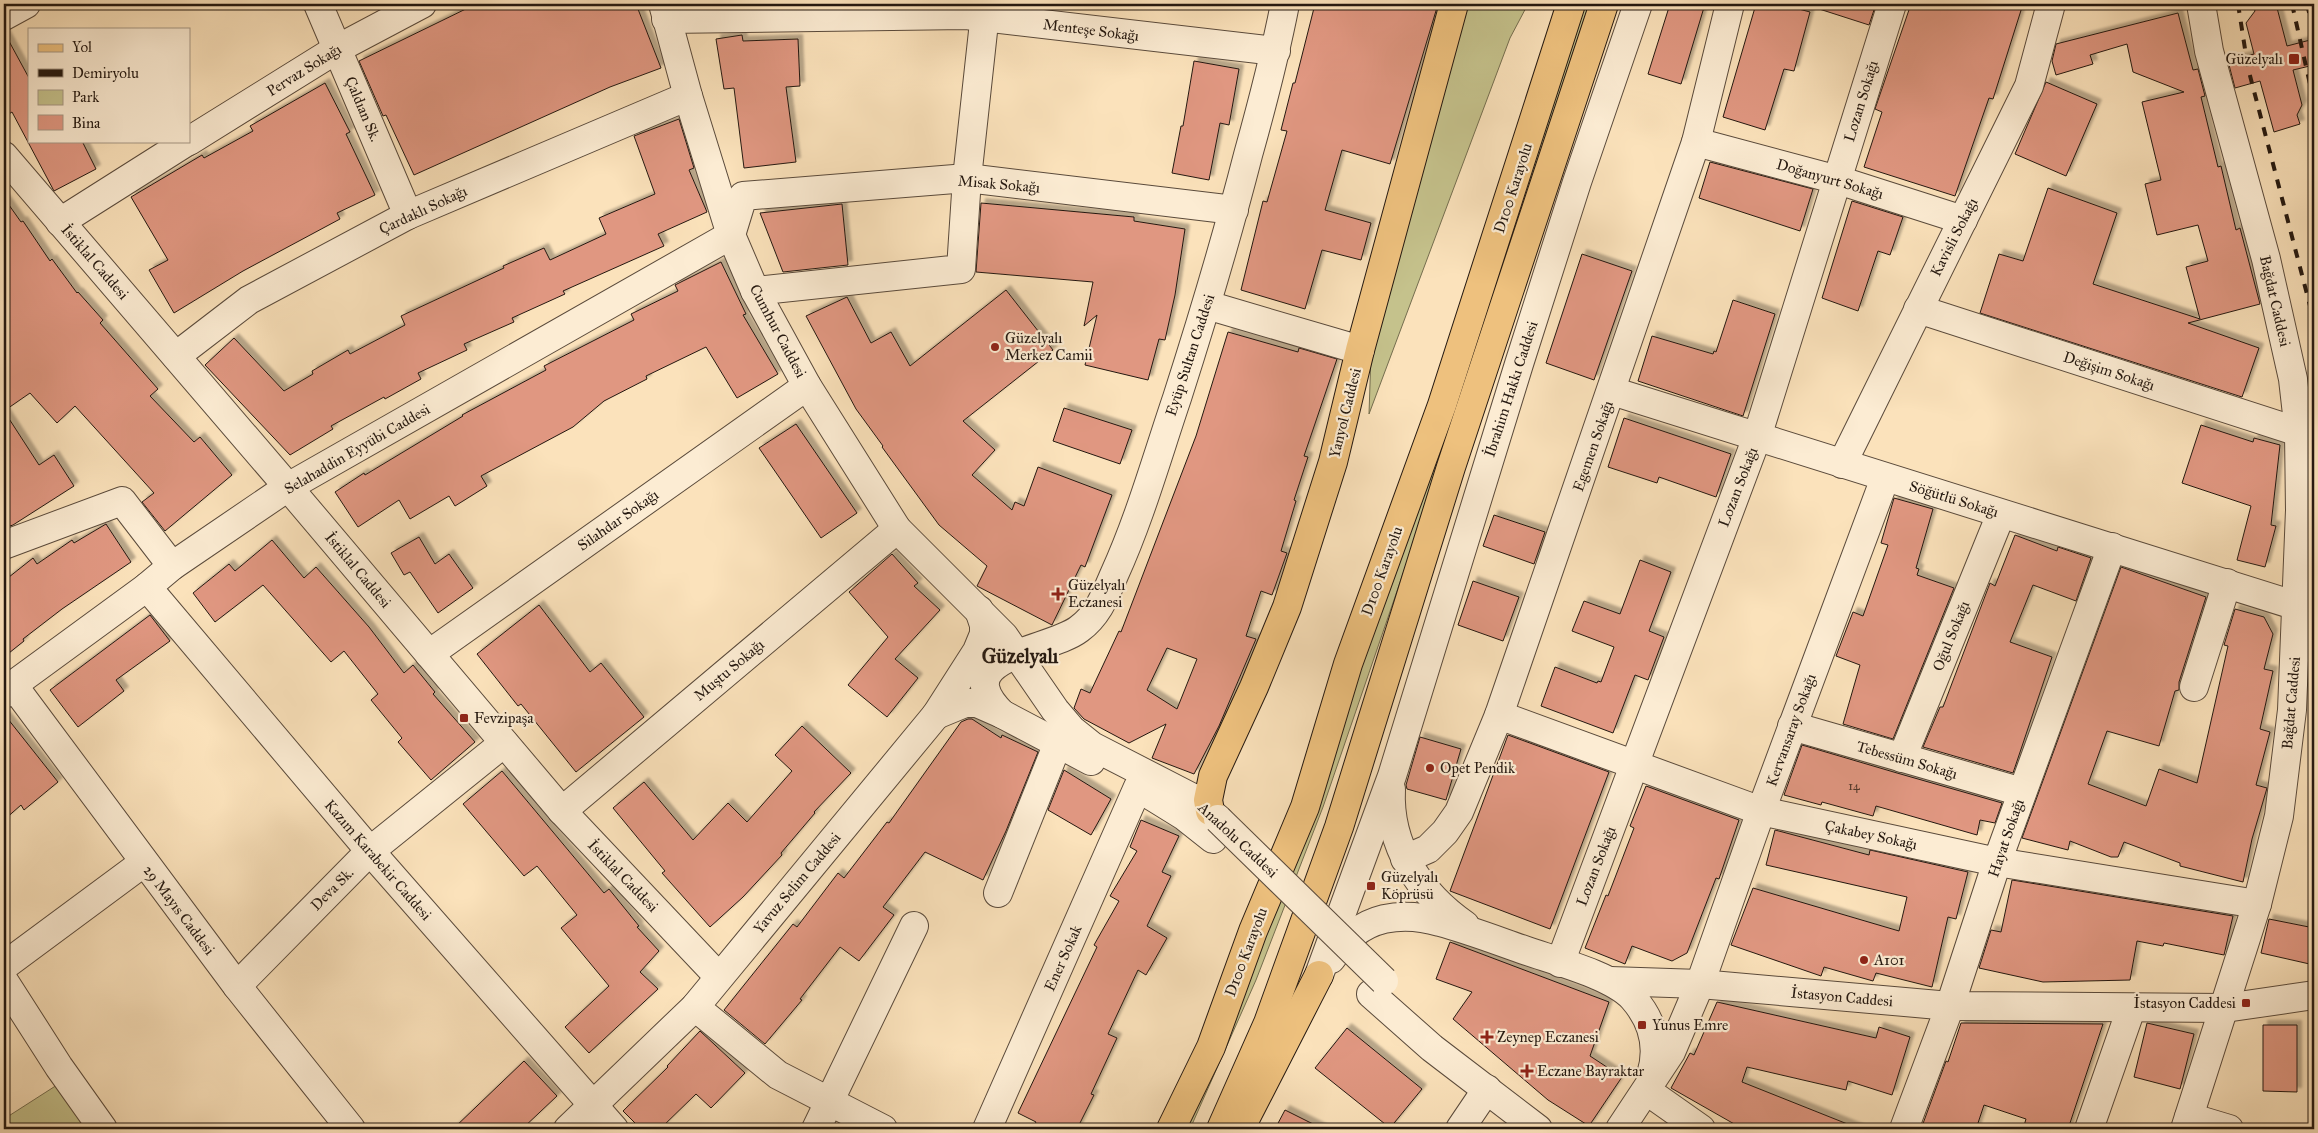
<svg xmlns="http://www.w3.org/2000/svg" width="2318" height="1133" viewBox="0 0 2318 1133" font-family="'IM FELL Great Primer',serif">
<defs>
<filter id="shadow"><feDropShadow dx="4.5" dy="-4.5" stdDeviation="1" flood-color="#0004"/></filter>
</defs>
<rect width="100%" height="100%" fill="#fbe2bb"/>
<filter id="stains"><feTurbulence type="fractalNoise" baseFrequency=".004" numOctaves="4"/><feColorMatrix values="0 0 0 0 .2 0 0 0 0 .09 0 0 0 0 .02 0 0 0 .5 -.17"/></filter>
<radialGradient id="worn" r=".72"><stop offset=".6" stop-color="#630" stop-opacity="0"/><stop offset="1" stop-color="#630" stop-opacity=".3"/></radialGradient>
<g fill="#c5c28c" stroke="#746d4e">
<path d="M1468,4H1528L1510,38L1369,414L1371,354Z"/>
<path d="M1575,4H1589L1420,524L1323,807L1256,980L1190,1129H1174L1221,1024Z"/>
<path d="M57,1085L89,1129H4V1119Z"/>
</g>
<g fill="#e09781" stroke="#241810" fill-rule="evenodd" filter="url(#shadow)">
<path d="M476,4H636L661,68L610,87L414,175L386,115L383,116L359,61Z"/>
<path d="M1315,4H1438L1390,164L1342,150L1325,210L1371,223L1361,260L1322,250L1305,309L1241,290L1263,201L1267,202L1287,131L1281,130L1293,83H1295Z"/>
<path d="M1670,4H1705L1681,84L1648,74Z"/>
<path d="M1756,4H1780L1810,12L1794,71L1784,69L1765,130L1723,117Z"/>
<path d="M1814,4H1876L1869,25L1813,7Z"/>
<path d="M1911,4H2023L1993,99L1989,98L1955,196L1864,167L1882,112L1875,109Z"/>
<path d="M2253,4H2276L2287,46L2314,39V65L2293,70L2302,105L2297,115L2300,124L2274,132L2260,81L2235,88L2228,61L2254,54L2246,23L2255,11Z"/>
<path d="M2178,13L2193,70L2198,69L2205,96L2201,97L2218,167L2221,166L2236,230L2240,228L2260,304L2188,323L2259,348L2242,397L1980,313L1999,254L2023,261L2048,188L2117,213L2093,284L2200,319L2186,267L2208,261L2198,225L2157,235L2145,184L2161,180L2142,102L2184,92L2133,72L2127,44L2090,55L2093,64L2056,75L2052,61L2056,44Z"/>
<path d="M4,32L29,78V141H82L96,169L54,191L12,112L4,117Z"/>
<path d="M742,35L743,41L798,39L800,86L786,87L796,162L744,168L734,88L724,89L716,39Z"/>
<path d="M1194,61L1239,69L1229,125L1220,123L1209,180L1172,173L1181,126H1183Z"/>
<path d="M2046,82L2097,104L2066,176L2015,154Z"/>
<path d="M325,83L350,132L346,134L375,195L337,213L340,219L243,271L174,313L149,270L168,260L131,197L202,155L204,158L253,131L250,126Z"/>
<path d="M679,119L694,168L689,170L707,212L658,234L664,246L563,291L565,294L512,318L514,322L464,344L467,350L418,373L421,379L385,399L384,397L331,426L333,429L290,455L205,365L234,338L284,391L313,374L312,371L348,350L350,354L405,325L401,316L504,268L503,266L544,248L550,260L606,234L599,218L655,194L634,136Z"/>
<path d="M1710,162L1813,189L1800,231L1699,198Z"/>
<path d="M4,198L21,222L23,221L50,261L52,259L77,293L78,292L103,320L100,323L158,389L150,396L194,442L200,437L232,475L165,531L142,502L154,493L75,406L57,423L30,393L4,411L39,465L54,455L74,486L13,525L4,528Z"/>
<path d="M1852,201L1903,217L1890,255L1878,251L1858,311L1822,298Z"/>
<path d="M981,203L1134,217V221L1185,229L1175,295L1165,340L1159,339L1148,380L1085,365L1097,315L1084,326L1093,282L976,272Z"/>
<path d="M842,204L848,265L783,272L760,213Z"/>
<path d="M1582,254L1632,271L1594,380L1546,363Z"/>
<path d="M721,262L746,314L743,315L778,374L737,398L706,347L646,376L647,379L604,401L573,427L481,476L487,486L455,506L449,496L410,519L399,500L358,527L335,492L364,473L365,475L463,416L462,415L546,370L544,366L634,320L631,314L678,291L675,285Z"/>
<path d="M1006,290L1053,350L963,421L995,450L972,475L1012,510L1015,502L1024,506L1038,467L1112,495L1085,567L1081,565L1052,625L977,586L987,566L939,525L882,447L883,446L856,409L806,316L847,297L871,343L891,332L910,366Z"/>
<path d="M1733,300L1775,314L1743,416L1638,381L1652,336L1713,354L1714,351L1716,352Z"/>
<path d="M1228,332L1298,352L1299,348L1337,359L1304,456L1308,457L1294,500L1296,501L1281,551L1287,553L1272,595L1261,591L1246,636L1256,639L1219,726L1194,774L1152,758L1166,724L1129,743L1084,719L1074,708L1081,689L1090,693L1119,631L1121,632L1196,436ZM1167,648L1197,659L1177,709L1147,690Z"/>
<path d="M1064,408L1132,430L1120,464L1053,441Z"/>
<path d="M1624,418L1731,454L1716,497L1659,477L1657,483L1608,467Z"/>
<path d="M796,424L857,513L821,538L759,448Z"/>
<path d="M2201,425L2253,442L2254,438L2280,445L2271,525L2276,526L2265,567L2237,560L2251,506L2182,483Z"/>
<path d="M1894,498L1933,509L1916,568L1919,569L1917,575L1954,588L1893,739L1843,724L1860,665L1836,656L1853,612L1863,616L1888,545L1881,543Z"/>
<path d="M1494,515L1545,532L1534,564L1483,546Z"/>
<path d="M106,524L131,562L62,609L23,639L24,641L4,657V581L33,558L37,564L72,540L74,543Z"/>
<path d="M2015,535L2057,551L2058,547L2091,558L2076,601L2033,585L2010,642L2052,657L2013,773L1923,747L1940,707H1943L1990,583L1995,586Z"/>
<path d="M419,537L435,564L449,554L473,588L438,613L410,572L404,575L391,553Z"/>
<path d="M272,540L304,578L316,567L369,627L404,673L413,665L435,692L433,694L475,742L431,780L398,742L402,738L371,700L378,694L344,651L331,662L263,585L215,622L193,593L229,564L235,571Z"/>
<path d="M892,554L918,583L914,586L940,610L895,659L918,678L887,717L848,685L888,637L849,592Z"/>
<path d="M1640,560L1671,572L1649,631L1664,637L1648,680L1635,675L1613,733L1541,706L1555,667L1597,683L1598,681L1601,682L1614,647L1572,631L1584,601L1620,614Z"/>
<path d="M2121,567L2206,597L2179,682V690L2175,691L2159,746L2107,731L2088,784L2146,806L2159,769L2197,783L2228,646L2224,645L2235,609L2264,617L2273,634L2264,669L2273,671L2260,729L2270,732L2256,785L2267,788L2252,839L2243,882L2180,866V863L2124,842L2118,857H2111L2070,841L2068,850L2022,838Z"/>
<path d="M1473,581L1519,597L1503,641L1458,625Z"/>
<path d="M539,605L590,672L601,663L644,717L576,772L521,704L518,706L477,654Z"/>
<path d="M150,615L170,641L116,680L124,691L78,727L50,690Z"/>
<path d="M4,714L58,782L24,810L21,805L4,820Z"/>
<path d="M968,719H972L1001,738L1002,735L1038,752L1006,831L983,880L925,852L883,907L894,915L859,961L840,947L800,999L802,1000L765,1044L724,1010L793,924L797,927L838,873L844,878L887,822L889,823L961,722Z"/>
<path d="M802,726L851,773L814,812L815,813L781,853L782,855L743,897L710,927L662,873L665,871L613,808L644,782L693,840L728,803L747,822L792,771L775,755Z"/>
<path d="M1508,735L1609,772L1550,929L1450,891Z"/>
<path d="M1420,737L1461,749L1446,800L1407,789L1406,785Z"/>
<path d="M1802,745L1897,773L2002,803L1995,823L1980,820L1977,835L1876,806L1873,816L1822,802L1821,805L1784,795Z"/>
<path d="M1064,770L1111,799L1091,835L1048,810Z"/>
<path d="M502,771L604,893L609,889L639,926L637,927L659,951L640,972L658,989L589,1053L565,1027L609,986L561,928L577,915L537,866L524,876L463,804Z"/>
<path d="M1646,786L1739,820L1719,879L1716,878L1687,953L1672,961L1632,946L1625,964L1585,948L1606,895L1608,896L1634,828L1630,826Z"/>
<path d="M1141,820L1179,836L1162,872L1171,876L1147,926L1167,938L1146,975L1138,970L1108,1034L1117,1038L1091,1094L1094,1095L1077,1129H1032L1036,1122L1018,1113L1097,947L1094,945L1119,901L1110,896L1137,851L1130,847Z"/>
<path d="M1775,830L1869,855L1870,850L1968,872L1956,919L1948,917L1932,987L1876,973L1873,981L1824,967L1821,976L1731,945L1753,888L1899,931L1907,897L1766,865Z"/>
<path d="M2012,880L2233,916L2224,955L2164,943L2163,946L2137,941L2130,980L2043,982L1979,968L1991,930L2001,932Z"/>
<path d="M2269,919L2314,928V965L2261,953Z"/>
<path d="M1450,942L1609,1002L1590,1056L1622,1077L1589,1126L1548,1100L1453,1019L1472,992L1436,979Z"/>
<path d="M1717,1002L1876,1038L1879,1027L1910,1037L1892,1095L1848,1081L1846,1090L1747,1067L1742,1082L1860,1129H1734L1736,1125L1671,1088L1690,1053L1694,1055Z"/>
<path d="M1961,1023L2103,1024L2068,1129H2023L2026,1119L1984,1105L1976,1129H1921L1946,1061L1948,1062Z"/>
<path d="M2147,1023L2194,1034L2180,1089L2134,1077Z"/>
<path d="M2263,1025H2297V1092L2263,1091Z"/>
<path d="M1347,1028L1422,1089L1390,1128L1315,1068Z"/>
<path d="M700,1031L745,1073L711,1108L696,1094L660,1129H641L623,1111L668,1067L667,1066Z"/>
<path d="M524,1061L557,1096L522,1129H453Z"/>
<path d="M1285,1110L1323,1129H1275Z"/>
</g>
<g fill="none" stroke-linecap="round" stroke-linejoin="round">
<defs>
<g id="minor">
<path d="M318,4L408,215"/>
<path d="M663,4L688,96L731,235L755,291L807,386L897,529L1004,636L1055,710L1072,730L1092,746L1193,798L1218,819"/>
<path d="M4,16L26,4"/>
<path d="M666,19L966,15L1276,51"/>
<path d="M189,141L337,49L422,4"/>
<path d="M1696,142L1838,180L1963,220"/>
<path d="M4,156L288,487L562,811L719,977"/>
<path d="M60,222L188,141"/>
<path d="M755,291L961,269L967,178L986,4"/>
<path d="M1207,305L1360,350"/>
<path d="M1918,309L2299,432"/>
<path d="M176,356L249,300L408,215L688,96"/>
<path d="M1612,391L2297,606"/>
<path d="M1842,464L2029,86L2051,4"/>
<path d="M4,545L122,501L172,566"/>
<path d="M147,587L370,851L614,1129"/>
<path d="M429,654L807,386"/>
<path d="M13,685L237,986L351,1129"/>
<path d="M2194,687L2227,583"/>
<path d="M4,694L13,685L147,587L172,566L288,487L731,235L743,196L967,178L1234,210"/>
<path d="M1002,714C944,656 1049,652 1079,629C1098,615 1105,596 1114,575C1140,518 1157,457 1177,398C1203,317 1227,237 1248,155C1262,105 1275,55 1285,4"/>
<path d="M936,715L965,703H977L1002,714L1091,761"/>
<path d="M1499,715L1761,811L1997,862L2257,904"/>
<path d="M1792,726L2022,792"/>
<path d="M1902,758L2001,514"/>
<path d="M1391,789C1388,846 1420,894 1465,925"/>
<path d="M1142,790L1184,816L1213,839"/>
<path d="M562,811L897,529"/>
<path d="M1405,859L1428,849L1445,832L1459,812L1499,715L1696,142L1730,4"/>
<path d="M998,893L1058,743"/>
<path d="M1331,959C1346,939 1359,925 1384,919C1402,915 1423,917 1440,922C1470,930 1498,941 1527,951C1556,961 1613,976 1633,998C1653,1021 1660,1046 1651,1075"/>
<path d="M1560,963L1757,437L1892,4"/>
<path d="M4,966L143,863"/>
<path d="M1319,975L1392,776L1519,364L1577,182L1638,4"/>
<path d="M4,981L59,1067L103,1129"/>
<path d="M1610,981L1700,984L1950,1006L2225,1008L2314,995"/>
<path d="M237,986L370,851L504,743"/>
<path d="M1371,994L1432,1048L1538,1129"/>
<path d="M695,1007L778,1075L883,1129"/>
<path d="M1647,1091L1701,1129"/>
<path d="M2189,1117L2229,1129"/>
<path d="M568,1129L695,1007L936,715L977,651L984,634V625L979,610"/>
<path d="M816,1129L914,926"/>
<path d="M987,1129L1138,787"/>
<path d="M1460,1129L1487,1089"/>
<path d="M1620,1129L1671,1052L1700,984L1761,811L1885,478"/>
<path d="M1904,1129L1950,1006L1997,862L2112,547"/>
<path d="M2089,1129L2131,1009"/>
<path d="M2185,1129L2257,904L2279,816L2292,710L2300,510L2299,432L2293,379L2266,259L2209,51L2201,4"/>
</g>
<path id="major" d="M1210,811L1208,800L1213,776L1254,687L1287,607L1333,462L1360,350L1454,4"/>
<g id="highway">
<path d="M1171,1129L1211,1047L1253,931L1305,807L1348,664L1442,405L1571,4"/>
<path d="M1221,1129L1268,1023L1339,827L1451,467L1604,4"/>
<path d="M1240,1129L1319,975"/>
</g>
</defs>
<use href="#minor" stroke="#5a4a3b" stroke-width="30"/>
<use href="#major" stroke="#241810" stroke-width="30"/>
<use href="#highway" stroke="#241810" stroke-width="30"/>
<use href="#minor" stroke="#fcecd3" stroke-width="28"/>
<use href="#major" stroke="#eec17e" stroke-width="28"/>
<use href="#highway" stroke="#eec17e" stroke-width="28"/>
<g stroke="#241810" stroke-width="4" stroke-dasharray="9 9" stroke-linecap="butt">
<path d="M2238,4L2248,68L2314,321"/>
<path d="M2292,4L2314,102"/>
<path d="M2307,4L2314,33"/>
</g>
<defs>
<path id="minor-bridge" d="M1218,819L1384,981"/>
</defs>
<use href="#minor-bridge" stroke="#5a4a3b" stroke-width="30" stroke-linecap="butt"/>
<use href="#minor-bridge" stroke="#fcecd3" stroke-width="28"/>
</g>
<g fill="#8f2418" stroke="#fcecd3" stroke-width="2">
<rect x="2288" y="53" width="12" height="12" rx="2.5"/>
<circle cx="995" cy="347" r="5"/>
<path d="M1055.5 586.5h5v5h5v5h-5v5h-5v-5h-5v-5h5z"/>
<rect x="459" y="713" width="10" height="10" rx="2.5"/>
<circle cx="1430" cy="768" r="5"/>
<rect x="1366" y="881" width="10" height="10" rx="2.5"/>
<circle cx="1864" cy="960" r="5"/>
<rect x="2241" y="998" width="10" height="10" rx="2.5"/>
<rect x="1637" y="1020" width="10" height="10" rx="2.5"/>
<path d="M1484.5 1029.5h5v5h5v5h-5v5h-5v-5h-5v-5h5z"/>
<path d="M1524.5 1063.5h5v5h5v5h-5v5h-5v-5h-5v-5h5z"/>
</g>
<g text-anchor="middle" stroke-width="4.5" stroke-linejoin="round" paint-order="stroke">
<g font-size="12" fill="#53382c">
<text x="1854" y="790">14</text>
</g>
<g font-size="15" fill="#241810" stroke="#fcecd3">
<text transform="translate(1091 30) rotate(7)" y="5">Menteşe Sokağı</text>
<text transform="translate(304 70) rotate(-32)" y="5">Pervaz Sokağı</text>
<text transform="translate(1861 101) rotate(-73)" y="5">Lozan Sokağı</text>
<text transform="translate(363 109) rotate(67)" y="5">Çaldıan Sk.</text>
<text transform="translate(1830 179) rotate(16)" y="5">Doğanyurt Sokağı</text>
<text transform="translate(999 184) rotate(5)" y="5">Misak Sokağı</text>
<text transform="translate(1513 188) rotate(-72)" y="5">D100 Karayolu</text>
<text transform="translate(423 210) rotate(-25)" y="5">Çardaklı Sokağı</text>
<text transform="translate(1954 237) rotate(-63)" y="5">Kavisli Sokağı</text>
<text transform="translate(95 262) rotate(49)" y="5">İstiklal Caddesi</text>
<text transform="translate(2275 301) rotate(77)" y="5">Bağdat Caddesi</text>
<text transform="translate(778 331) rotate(62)" y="5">Cumhur Caddesi</text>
<text transform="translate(1190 355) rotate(-72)" y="5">Eyüp Sultan Caddesi</text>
<text transform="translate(2109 371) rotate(18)" y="5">Değişim Sokağı</text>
<text transform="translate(1511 389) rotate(-72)" y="5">İbrahim Hakkı Caddesi</text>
<text transform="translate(1345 413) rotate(-76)" y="5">Yanyol Caddesi</text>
<text transform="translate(1593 446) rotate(-71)" y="5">Egemen Sokağı</text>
<text transform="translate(357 449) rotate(-30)" y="5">Selahaddin Eyyübi Caddesi</text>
<text transform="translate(1738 487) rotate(-69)" y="5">Lozan Sokağı</text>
<text transform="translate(1954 499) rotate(17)" y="5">Söğütlü Sokağı</text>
<text transform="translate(618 520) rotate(-35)" y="5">Silahdar Sokağı</text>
<text transform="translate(358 570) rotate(50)" y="5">İstiklal Caddesi</text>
<text transform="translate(1382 571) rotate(-70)" y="5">D100 Karayolu</text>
<text transform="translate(1951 636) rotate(-68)" y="5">Oğul Sokağı</text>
<text transform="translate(729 670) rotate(-40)" y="5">Muştu Sokağı</text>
<text transform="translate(2291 703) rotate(-85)" y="5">Bağdat Caddesi</text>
<text transform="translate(1791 730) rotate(-70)" y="5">Kervansaray Sokağı</text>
<text transform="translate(1907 760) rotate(16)" y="5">Tebessüm Sokağı</text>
<text transform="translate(1871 835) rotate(12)" y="5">Çakabey Sokağı</text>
<text transform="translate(2006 838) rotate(-71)" y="5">Hayat Sokağı</text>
<text transform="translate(1238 840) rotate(43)" y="5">Anadolu Caddesi</text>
<text transform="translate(378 860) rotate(49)" y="5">Kazım Karabekir Caddesi</text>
<text transform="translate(1596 866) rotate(-69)" y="5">Lozan Sokağı</text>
<text transform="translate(623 876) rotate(46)" y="5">İstiklal Caddesi</text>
<text transform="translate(797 883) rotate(-50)" y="5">Yavuz Selim Caddesi</text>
<text transform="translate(332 889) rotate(-45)" y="5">Deva Sk.</text>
<text transform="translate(179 910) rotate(53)" y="5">29 Mayıs Caddesi</text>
<text transform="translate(1246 952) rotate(-69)" y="5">D100 Karayolu</text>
<text transform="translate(1063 958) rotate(-66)" y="5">Ener Sokak</text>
<text transform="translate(1842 997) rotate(5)" y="5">İstasyon Caddesi</text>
</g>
<g font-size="15" fill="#241810" stroke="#fcecd3" text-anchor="start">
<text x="2283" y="64" text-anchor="end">Güzelyalı</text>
<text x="1005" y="343">Güzelyalı<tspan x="1005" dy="17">Merkez Camii</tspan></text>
<text x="1068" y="590">Güzelyalı<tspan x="1068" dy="17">Eczanesi</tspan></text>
<text x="474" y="723">Fevzipaşa</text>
<text x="1440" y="773">Opet Pendik</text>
<text x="1381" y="882">Güzelyalı<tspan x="1381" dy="17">Köprüsü</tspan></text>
<text x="1874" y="965">A101</text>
<text x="2236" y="1008" text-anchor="end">İstasyon Caddesi</text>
<text x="1652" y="1030">Yunus Emre</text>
<text x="1497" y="1042">Zeynep Eczanesi</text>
<text x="1537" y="1076">Eczane Bayraktar</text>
</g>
<g font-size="20" font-weight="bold" fill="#241810" stroke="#fcecd3">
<text x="1020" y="663">Güzelyalı</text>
</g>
</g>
<rect width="2318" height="1133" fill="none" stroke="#fbe2bb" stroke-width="20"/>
<rect x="5" y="5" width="2308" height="1123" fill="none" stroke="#241810" stroke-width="2.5"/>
<rect x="10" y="10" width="2298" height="1113" fill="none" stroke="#241810"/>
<rect x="28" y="28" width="162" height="115" fill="#fcecd3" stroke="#a69785"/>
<rect x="38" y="44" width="25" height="8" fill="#eec17e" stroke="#a69785"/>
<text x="72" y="52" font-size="15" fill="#241810">Yol</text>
<rect x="38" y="69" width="25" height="8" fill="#241810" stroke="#a69785"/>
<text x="72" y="78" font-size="15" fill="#241810">Demiryolu</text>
<rect x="38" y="90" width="25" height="15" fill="#c5c28c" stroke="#a69785"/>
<text x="72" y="102" font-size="15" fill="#241810">Park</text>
<rect x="38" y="115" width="25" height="15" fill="#e09781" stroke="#a69785"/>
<text x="72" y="128" font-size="15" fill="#241810">Bina</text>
<rect width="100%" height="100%" filter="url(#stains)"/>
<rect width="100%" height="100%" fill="url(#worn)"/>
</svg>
